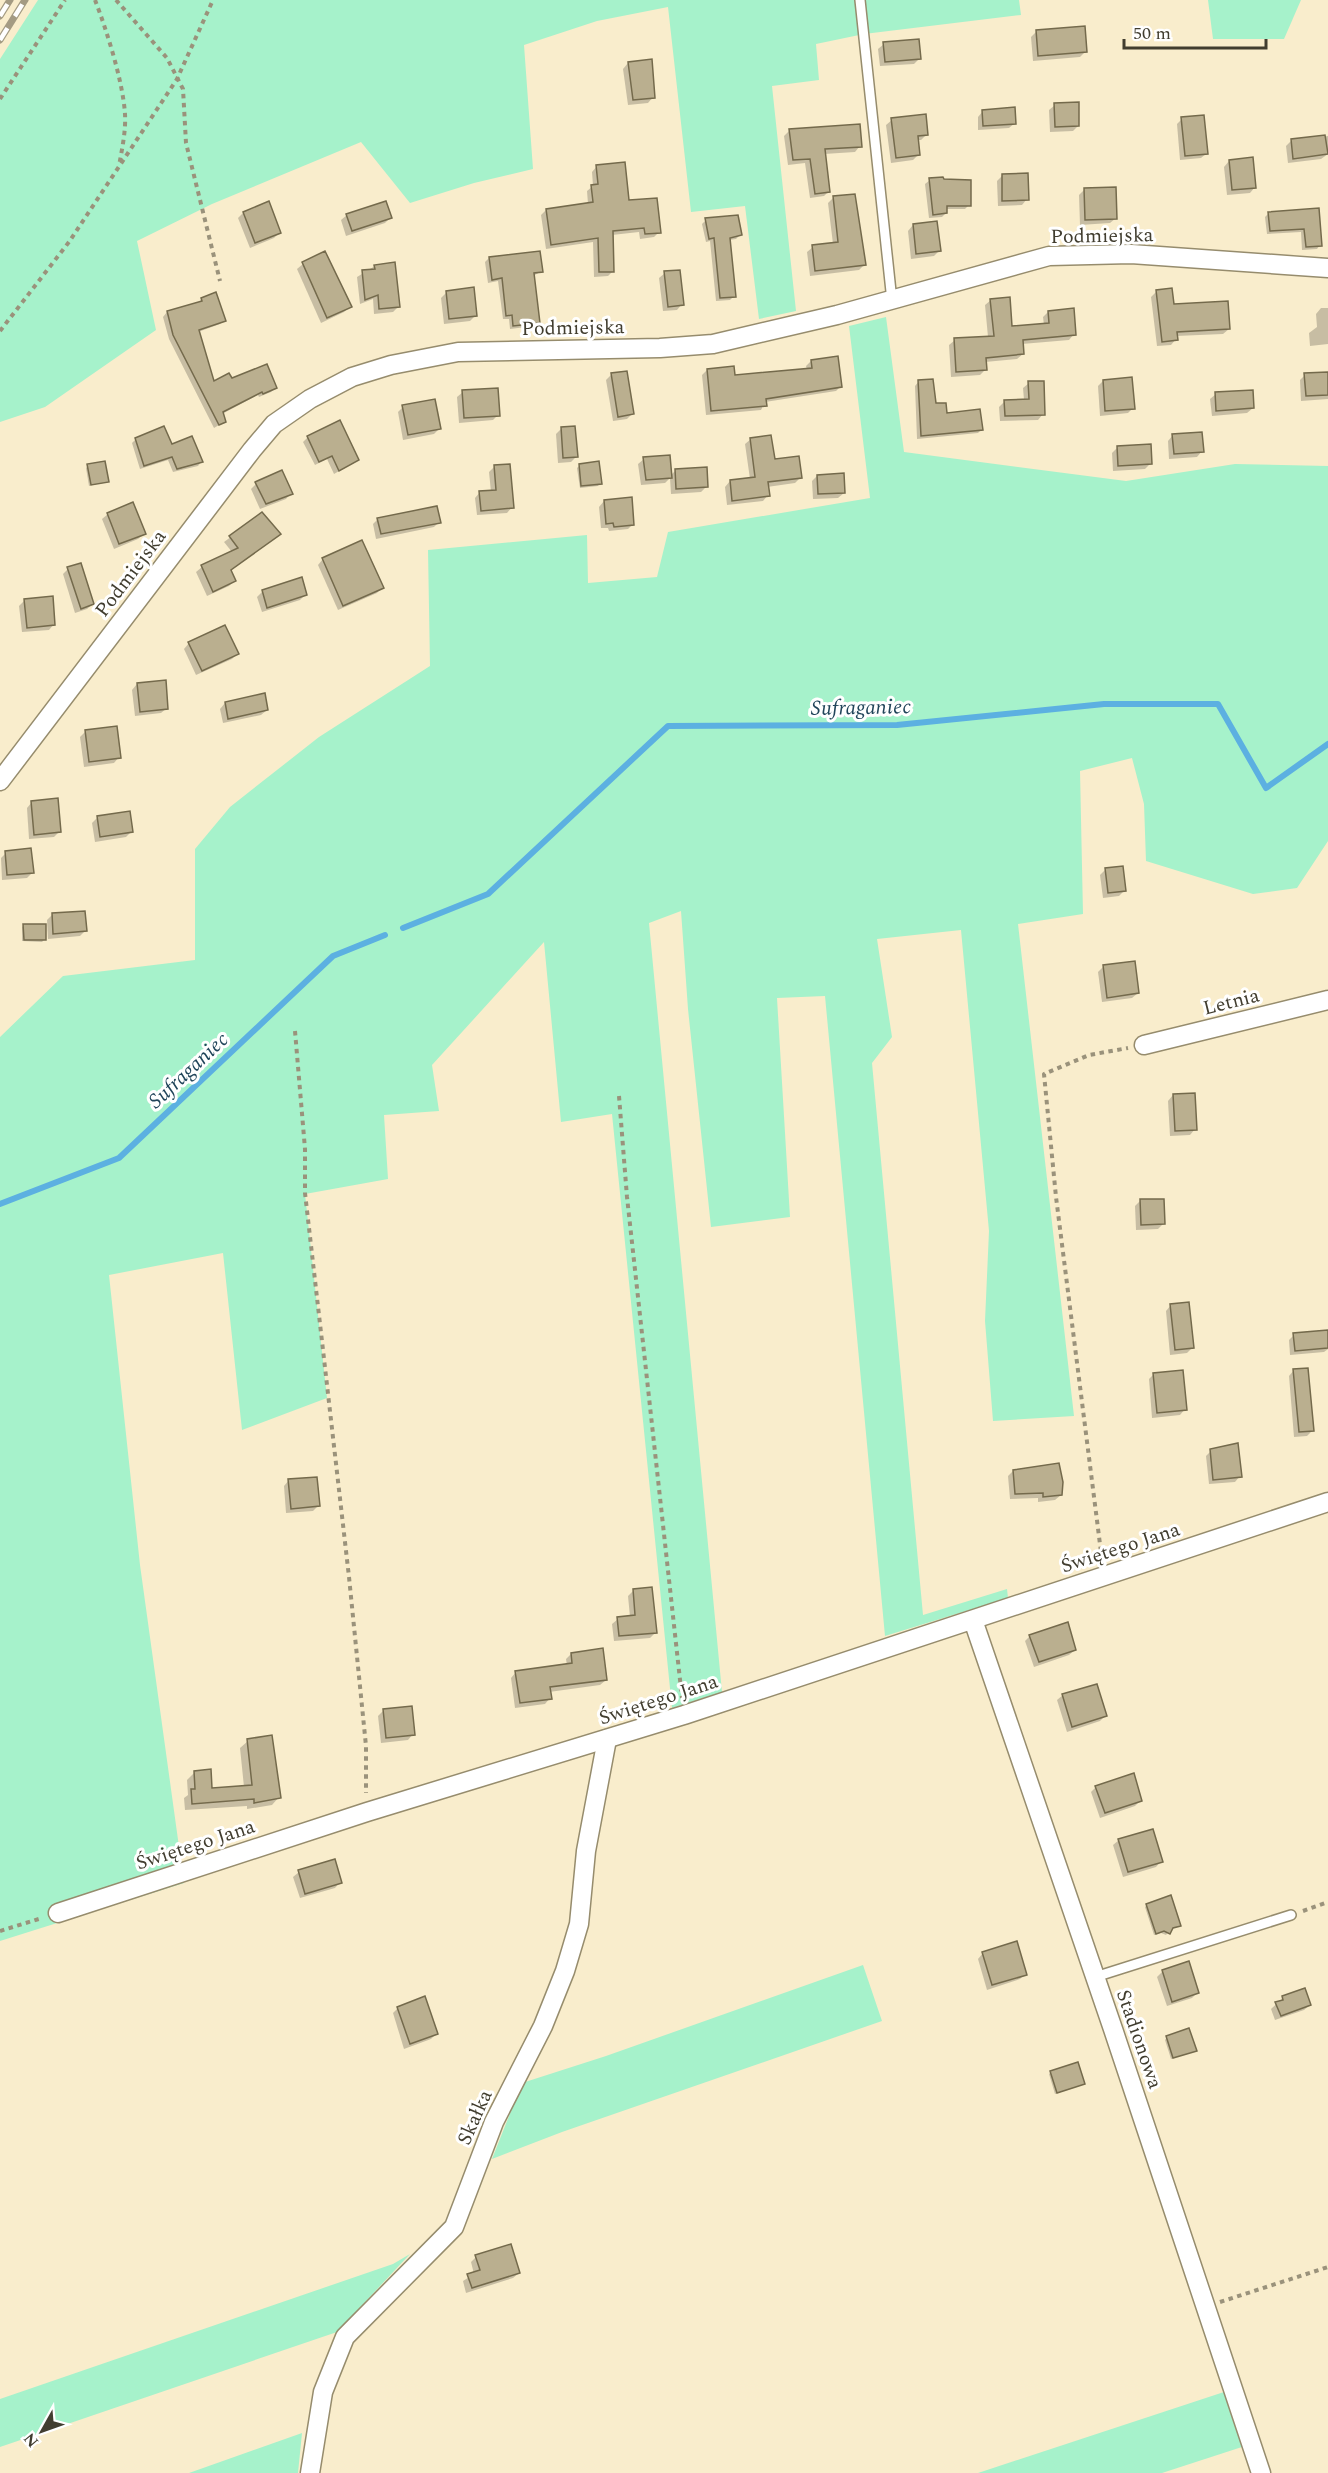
<svg xmlns="http://www.w3.org/2000/svg" width="1328" height="2473" viewBox="0 0 1328 2473" font-family="Spectral,serif">
<rect width="100%" height="100%" fill="#f9edcc"/>
<g fill="#a6f2cb">
<path d="M38,0H1019L1021,15L864,34L816,44L819,80L772,86L796,311L759,319L745,206L691,212L668,7L597,21L524,45L533,169L474,183L410,203L361,142L212,204L137,241L156,330L45,407L0,422V59Z"/>
<path d="M1208,0H1301L1284,39H1213Z"/>
<path d="M886,317L904,452L1126,481L1235,464L1328,466V841L1297,888L1253,894L1146,861L1144,804L1132,758L1080,771L1083,914L1018,924L1074,1416L993,1421L985,1321L989,1231L961,930L877,939L892,1037L872,1063L923,1615L1007,1589L1008,1598L885,1636L825,996L777,998L790,1217L711,1227L688,1009L681,911L649,923L722,1692L672,1708L612,1114L561,1122L544,942L432,1065L439,1111L384,1115L388,1179L305,1194L327,1398L242,1430L223,1253L109,1275L140,1565L184,1883L0,1941V1037L63,976L195,960V849L230,807L319,737L430,666L428,550L587,535L588,583L657,577L668,532L870,498L849,326Z"/>
<path d="M863,1965L882,2021L562,2132L492,2159L522,2083L606,2056Z"/>
<path d="M410,2254L337,2332L0,2447V2399L393,2264Z"/>
<path d="M1227,2391L1245,2446L1162,2473H978Z"/>
<path d="M302,2433L298,2473H189Z"/>
</g>
<g fill="#0003">
<path d="M1037,31L1085,52L1080,57L1033,61L1031,37Z"/>
<path d="M884,44L920,58L914,64L880,66L878,49Z"/>
<path d="M628,63L653,97L648,103L628,105L623,69Z"/>
<path d="M1055,105L1078,126L1073,131L1050,132L1049,110Z"/>
<path d="M983,111L1015,123L1009,128L978,130V117Z"/>
<path d="M1182,119L1207,153L1201,158L1180,160L1177,124Z"/>
<path d="M892,120L927,134L921,140H917L919,154L913,160L891,163L886,125Z"/>
<path d="M790,130L860,146L855,152L824,154L829,191L824,196L810,198L805,163L788,165L784,136Z"/>
<path d="M1328,136V154L1321,159L1288,163L1286,146L1292,140Z"/>
<path d="M1229,161L1255,187L1250,193L1227,195L1224,167Z"/>
<path d="M597,166L628,202L659,232L654,237L640,239L639,232L612,235L613,271L608,276L594,277L593,242L546,249L541,215L546,210L588,204L587,191L593,186L592,172Z"/>
<path d="M1002,176L1027,199L1022,205L998,206L997,181Z"/>
<path d="M930,180L969,205L965,209H945L946,213L942,217L929,218L925,184Z"/>
<path d="M1085,189L1116,218L1110,223L1080,225L1079,195Z"/>
<path d="M833,198L864,265L859,270L810,276L807,252L813,247L833,244L828,203Z"/>
<path d="M1318,210L1320,245L1317,249L1302,250L1301,232L1267,234L1265,217L1269,213Z"/>
<path d="M243,213L280,232L274,238L250,248L238,218Z"/>
<path d="M347,215L390,218L385,223L346,236L341,220Z"/>
<path d="M706,220L740,235L736,239L729,240L734,296L730,300L716,301L710,241L706,242L702,224Z"/>
<path d="M913,225L939,251L934,256L911,259L908,231Z"/>
<path d="M325,253L350,307L344,312L321,323L297,269L303,264Z"/>
<path d="M489,258L542,271L533,276L538,322L534,326L510,329L509,319H503L498,281L488,283L485,262Z"/>
<path d="M375,266L399,306L393,312L374,314L373,299L360,304L357,277Z"/>
<path d="M665,273L682,304L677,310L663,311L659,278Z"/>
<path d="M1157,291L1173,305L1229,329L1223,334L1176,336V339L1171,345L1157,346L1151,297Z"/>
<path d="M446,293L476,315L470,321L444,324L441,298Z"/>
<path d="M202,299L224,320L220,324L198,332L213,383L275,388L271,392L259,397L258,395L222,414L224,422L214,428L169,339L163,317L167,312L198,303Z"/>
<path d="M991,300L1011,328L1044,325L1043,317L1048,312L1074,334L1069,340L1022,344L1023,354L1017,359L985,362V370L980,375L951,377L949,345L955,340L988,337L985,305Z"/>
<path d="M1321,308H1328V344L1310,346L1309,333L1317,327L1316,314Z"/>
<path d="M811,361L841,386L836,391L765,402L761,410L706,415L702,375L707,370L734,377L807,370L806,366Z"/>
<path d="M1328,373V399L1301,401L1300,380L1305,375Z"/>
<path d="M611,375L632,414L627,419L613,421L606,380Z"/>
<path d="M919,381L934,405L945,414L982,429L978,433L917,439L915,386Z"/>
<path d="M1103,381L1133,408L1128,413L1100,416L1098,386Z"/>
<path d="M1029,383L1043,414L1038,420L1000,421L999,407L1005,401L1024,400L1023,388Z"/>
<path d="M463,392L498,415L493,420L459,423L457,397Z"/>
<path d="M1216,394L1253,408L1247,413L1212,416L1210,399Z"/>
<path d="M403,407L439,429L434,434L403,440L398,412Z"/>
<path d="M561,429L576,457L571,462L558,463L556,434Z"/>
<path d="M1173,435L1202,451L1197,457L1169,459L1168,441Z"/>
<path d="M308,437L358,460L334,474L327,459L315,465L303,442Z"/>
<path d="M136,439L171,446L201,462L198,466L173,472L168,460L140,469L132,443Z"/>
<path d="M751,439L774,461L800,478L795,483L767,487L768,495L763,501L727,505L725,487L730,481L750,479L745,444Z"/>
<path d="M1117,448L1150,464L1145,469L1113,471L1112,453Z"/>
<path d="M644,459L670,476L675,471L707,486L701,492L671,494L670,478L665,483L641,485L638,464Z"/>
<path d="M88,466L107,481L89,486L86,468Z"/>
<path d="M579,466L600,483L598,486L580,488L577,468Z"/>
<path d="M494,467L512,507L507,513L477,515L475,498L480,492H491L489,472Z"/>
<path d="M817,476L844,493L838,498L813,499L812,481Z"/>
<path d="M256,484L291,493L286,499L260,509L251,489Z"/>
<path d="M604,501L633,524L628,529L609,531L608,528H601L599,507Z"/>
<path d="M108,514L144,534L138,539L114,549L102,519Z"/>
<path d="M262,514L279,534L230,571L235,580L229,586L207,596L196,572L202,567L232,552L224,542Z"/>
<path d="M378,519L439,522L434,527L376,539L373,524Z"/>
<path d="M323,559L382,587L377,593L338,610L318,565Z"/>
<path d="M68,569L93,604L87,609L75,613L63,574Z"/>
<path d="M301,579L306,594L300,600L262,612L257,597L262,592Z"/>
<path d="M25,600L54,624L49,630L22,632L19,606Z"/>
<path d="M189,643L237,654L232,659L196,675L184,649Z"/>
<path d="M137,684L167,708L161,713L135,716L132,690Z"/>
<path d="M225,703L267,710L261,715L223,723L220,709Z"/>
<path d="M85,732L119,757L114,763L84,767L80,737Z"/>
<path d="M32,802L59,832L54,837L29,839L27,808Z"/>
<path d="M98,817L131,832L126,837L95,842L92,823Z"/>
<path d="M6,853L32,873L27,878L2,880L1,858Z"/>
<path d="M1106,869L1124,891L1119,896L1103,898L1100,875Z"/>
<path d="M52,915L85,931L80,936L48,939L47,920Z"/>
<path d="M24,925L45,939L42,942L22,941V927Z"/>
<path d="M1133,963L1138,993L1132,998L1102,1002L1098,972L1103,967Z"/>
<path d="M1173,1095L1195,1129L1190,1135L1170,1136L1168,1101Z"/>
<path d="M1140,1201L1163,1224L1158,1229L1136,1230L1135,1206Z"/>
<path d="M1171,1305L1193,1347L1187,1353L1170,1355L1166,1311Z"/>
<path d="M1328,1332V1349L1324,1352L1290,1355L1289,1340L1294,1335Z"/>
<path d="M1294,1370L1313,1430L1307,1436L1294,1437L1289,1376Z"/>
<path d="M1154,1374L1185,1409L1180,1415L1152,1418L1149,1379Z"/>
<path d="M1211,1451L1240,1476L1235,1482L1209,1484L1206,1456Z"/>
<path d="M1013,1471L1061,1495L1055,1500L1038,1502V1498L1010,1499L1008,1476Z"/>
<path d="M289,1480L318,1506L313,1511L286,1513L284,1486Z"/>
<path d="M633,1591L655,1633L650,1638L614,1641L612,1624L618,1619L630,1617L628,1596Z"/>
<path d="M1030,1636L1075,1650L1069,1655L1034,1667L1025,1641Z"/>
<path d="M571,1654L606,1680L600,1685L549,1692L550,1698L545,1704L515,1708L511,1678L516,1672L567,1666L566,1659Z"/>
<path d="M1063,1695L1105,1716L1100,1721L1067,1732L1057,1700Z"/>
<path d="M383,1711L413,1734L408,1740L381,1743L378,1716Z"/>
<path d="M248,1741L279,1797L272,1805L247,1809V1806L185,1810L184,1798L188,1795L187,1780L195,1772L211,1790L244,1787L240,1748Z"/>
<path d="M1096,1787L1140,1801L1135,1806L1100,1818L1091,1792Z"/>
<path d="M1119,1840L1161,1861L1156,1867L1123,1877L1113,1845Z"/>
<path d="M299,1872L340,1882L335,1888L300,1898L293,1877Z"/>
<path d="M1147,1905L1179,1925L1170,1930L1166,1935L1161,1933L1154,1935L1145,1907Z"/>
<path d="M983,1953L1025,1974L1020,1979L987,1990L978,1959Z"/>
<path d="M1188,1963L1198,1992L1192,1998L1167,2006L1157,1977L1162,1972Z"/>
<path d="M1283,1998L1310,2005L1304,2010L1275,2020L1271,2009Z"/>
<path d="M398,2008L436,2034L431,2039L404,2049L393,2013Z"/>
<path d="M1167,2037L1195,2050L1171,2059L1165,2040Z"/>
<path d="M1051,2072L1083,2083L1055,2094L1049,2074Z"/>
<path d="M476,2257L519,2273L513,2278L466,2293L463,2281L474,2274L471,2262Z"/>
</g>
<g fill="none" stroke-linecap="round" stroke-linejoin="round">
<g stroke="#5cb0e1" stroke-width="6">
<path d="M403,928L488,894L668,726L897,725L1104,704H1218L1266,788L1328,744"/>
<path d="M0,1204L119,1158L333,956L385,935"/>
</g>
</g>
<g fill="#baaf8f" stroke="#746a4c" stroke-width="1.5">
<path d="M1085,26L1087,52L1038,56L1036,30Z"/>
<path d="M919,39L921,59L885,62L883,42Z"/>
<path d="M652,59L655,98L633,100L628,62Z"/>
<path d="M1079,102V126L1055,127L1054,103Z"/>
<path d="M1015,107L1016,124L983,126L982,110Z"/>
<path d="M926,114L928,135L918,136L920,155L896,158L891,118Z"/>
<path d="M1204,115L1208,154L1185,156L1181,117Z"/>
<path d="M860,124L862,147L825,149L830,192L815,194L810,159L793,160L789,129Z"/>
<path d="M1325,135L1328,154L1293,159L1291,139Z"/>
<path d="M1253,157L1256,188L1232,190L1229,160Z"/>
<path d="M625,162L629,200L657,198L661,233L645,234L644,228L613,231L614,272H599L598,238L551,245L546,209L593,202L591,185L598,184L596,165Z"/>
<path d="M1028,173L1029,200L1002,201V174Z"/>
<path d="M943,177L944,179L971,180V206H947V213L933,215L929,178Z"/>
<path d="M1116,187L1117,219L1085,220L1084,188Z"/>
<path d="M855,194L866,265L815,271L812,245L838,242L833,196Z"/>
<path d="M269,201L281,233L255,243L243,212Z"/>
<path d="M386,201L392,218L352,231L346,214Z"/>
<path d="M1319,208L1322,246L1306,247L1304,229L1270,231L1268,212Z"/>
<path d="M738,215L742,235L730,238L736,297L720,298L714,238L709,239L705,218Z"/>
<path d="M937,221L941,251L916,254L913,224Z"/>
<path d="M325,251L352,307L327,318L302,262Z"/>
<path d="M540,251L543,272L534,273L540,323L513,326L512,315L506,316L502,278L492,280L489,257Z"/>
<path d="M395,262L400,307L379,309L378,295L365,300L362,270L375,269L374,265Z"/>
<path d="M680,270L684,305L668,307L664,271Z"/>
<path d="M474,287L477,316L449,319L446,291Z"/>
<path d="M1172,288L1174,304L1228,301L1230,329L1177,332L1178,340L1162,342L1156,290Z"/>
<path d="M216,292L226,321L199,330L214,381L229,373L232,378L267,364L277,388L263,394L262,392L223,412L226,422L219,425L173,335L167,311L202,301L201,298Z"/>
<path d="M1010,297L1012,326L1049,323L1048,311L1074,308L1076,335L1023,340L1024,354L986,358L987,370L956,372L954,338L994,336L990,299Z"/>
<path d="M838,356L842,387L766,399L767,406L711,411L707,369L734,366L735,375L812,368L811,360Z"/>
<path d="M627,371L634,414L618,417L611,373Z"/>
<path d="M1328,372V395L1306,396L1304,373Z"/>
<path d="M1132,377L1135,409L1105,411L1103,380Z"/>
<path d="M933,379L936,403H946L947,413L980,409L983,430L921,436L918,380Z"/>
<path d="M1028,381H1044L1045,415L1005,416L1004,400L1029,399Z"/>
<path d="M498,388L500,416L464,418L462,390Z"/>
<path d="M1253,390L1254,408L1216,411L1215,392Z"/>
<path d="M435,399L441,429L408,435L402,405Z"/>
<path d="M340,420L359,460L339,471L332,456L319,462L307,436Z"/>
<path d="M164,426L172,444L192,436L203,462L177,469L172,457L144,466L135,438Z"/>
<path d="M575,426L578,457L563,458L561,427Z"/>
<path d="M1202,432L1204,452L1174,454L1172,434Z"/>
<path d="M771,435L775,459L799,456L802,478L768,482L770,496L732,501L730,480L755,477L750,438Z"/>
<path d="M1151,444L1152,464L1118,466L1117,446Z"/>
<path d="M670,455L672,478L646,480L643,457Z"/>
<path d="M105,461L109,482L91,485L87,464Z"/>
<path d="M599,461L602,484L581,486L579,464Z"/>
<path d="M510,464L514,508L481,511L479,491L496,490L494,465Z"/>
<path d="M707,467L708,487L676,489L675,469Z"/>
<path d="M282,470L293,494L266,504L255,482Z"/>
<path d="M844,473L845,493L818,494L817,475Z"/>
<path d="M632,497L634,525L614,527L613,523L606,524L604,500Z"/>
<path d="M133,502L146,534L119,544L107,513Z"/>
<path d="M437,506L441,523L381,534L377,518Z"/>
<path d="M262,512L281,534L231,570L236,581L213,592L201,565L238,548L229,536Z"/>
<path d="M362,540L384,588L343,606L322,558Z"/>
<path d="M81,563L94,604L81,609L67,567Z"/>
<path d="M302,577L307,595L267,608L262,590Z"/>
<path d="M53,596L55,625L27,628L24,599Z"/>
<path d="M225,625L239,654L202,671L188,642Z"/>
<path d="M166,680L168,709L140,712L137,683Z"/>
<path d="M265,693L268,710L228,719L225,702Z"/>
<path d="M117,726L121,758L89,762L85,730Z"/>
<path d="M58,798L61,832L34,835L31,801Z"/>
<path d="M130,811L133,832L100,837L97,816Z"/>
<path d="M31,848L34,873L7,875L5,851Z"/>
<path d="M1123,866L1126,891L1108,893L1105,868Z"/>
<path d="M85,911L87,931L53,934L52,913Z"/>
<path d="M23,924H46V940H24Z"/>
<path d="M1135,961L1139,993L1107,998L1103,965Z"/>
<path d="M1195,1093L1197,1130L1175,1131L1173,1094Z"/>
<path d="M1140,1199H1164L1165,1224L1141,1225Z"/>
<path d="M1189,1302L1194,1348L1175,1350L1170,1304Z"/>
<path d="M1328,1330V1348L1295,1351L1293,1333Z"/>
<path d="M1308,1368L1314,1431L1299,1432L1293,1369Z"/>
<path d="M1183,1370L1187,1410L1157,1413L1153,1373Z"/>
<path d="M1238,1443L1242,1477L1213,1480L1210,1449Z"/>
<path d="M1059,1463L1063,1482L1062,1495L1043,1497V1493L1015,1494L1013,1470Z"/>
<path d="M317,1477L320,1506L291,1509L288,1479Z"/>
<path d="M652,1587L657,1633L619,1636L617,1617L635,1615L633,1589Z"/>
<path d="M1068,1622L1076,1650L1039,1662L1029,1635Z"/>
<path d="M603,1648L607,1680L550,1687L552,1699L520,1703L515,1671L572,1663L571,1653Z"/>
<path d="M1097,1684L1107,1716L1072,1727L1062,1694Z"/>
<path d="M412,1706L415,1735L386,1738L383,1709Z"/>
<path d="M272,1735L281,1798L254,1803V1799L192,1804L191,1789H195L194,1771L211,1769L212,1788L252,1785L247,1739Z"/>
<path d="M1134,1773L1142,1801L1105,1813L1095,1786Z"/>
<path d="M1153,1829L1163,1862L1128,1872L1118,1839Z"/>
<path d="M335,1859L342,1883L305,1894L298,1870Z"/>
<path d="M1171,1895L1181,1926L1173,1928L1170,1934L1164,1931L1156,1934L1146,1904Z"/>
<path d="M1017,1941L1027,1975L992,1985L982,1952Z"/>
<path d="M1189,1961L1199,1993L1172,2002L1162,1970Z"/>
<path d="M1305,1988L1311,2005L1281,2016L1275,2002L1283,2000L1282,1996Z"/>
<path d="M425,1996L438,2034L410,2044L397,2007Z"/>
<path d="M1189,2028L1197,2051L1173,2058L1166,2036Z"/>
<path d="M1078,2062L1085,2084L1057,2093L1050,2071Z"/>
<path d="M511,2244L520,2273L472,2288L467,2274L480,2270L475,2255Z"/>
</g>
<g fill="none" stroke-linecap="round" stroke-linejoin="round">
<defs>
<g id="service">
<path d="M860,0L892,301"/>
<path d="M1095,1977L1291,1915"/>
</g>
<g id="minor">
<path d="M0,781L252,450L274,424L310,399L352,377L391,365L458,352L660,348L713,344L837,315L1049,256L1131,254L1328,268"/>
<path d="M1144,1045L1328,1000"/>
<path d="M973,1620L1114,2032L1261,2473"/>
<path d="M58,1913L367,1812L684,1715L1328,1502"/>
<path d="M310,2473L323,2392L345,2337L454,2227L494,2122L543,2026L565,1971L579,1924L586,1851L607,1739"/>
</g>
</defs>
<use href="#service" stroke="#968c6d" stroke-width="12"/>
<use href="#minor" stroke="#968c6d" stroke-width="21"/>
<g stroke="#9a927b" stroke-width="4" stroke-dasharray="4.5 4.5" stroke-linecap="butt">
<path d="M95,0C107,31 123,82 125,114C126,131 122,149 119,166"/>
<path d="M116,0L167,58L183,89L186,143L220,281"/>
<path d="M0,99L65,0"/>
<path d="M0,331L69,242L177,79L213,0"/>
<path d="M295,1031L305,1149V1193L349,1577L366,1746V1793"/>
<path d="M619,1096L627,1197L682,1698"/>
<path d="M1102,1560L1056,1197L1044,1074L1089,1055L1128,1048"/>
<path d="M1303,1911L1328,1902"/>
<path d="M0,1931L42,1918"/>
<path d="M1220,2302L1328,2267"/>
</g>
<use href="#service" stroke="#fff" stroke-width="9"/>
<use href="#minor" stroke="#fff" stroke-width="18"/>
<defs>
<g id="rail">
<path d="M0,16L10,0"/>
<path d="M0,40L25,0"/>
</g>
</defs>
<use href="#rail" stroke="#a49b83" stroke-width="7"/>
<use href="#rail" stroke="#fff" stroke-width="4.5" stroke-dasharray="14" stroke-linecap="butt"/>
</g>
<g text-anchor="middle" stroke-width="6" stroke-linejoin="round" paint-order="stroke">
<g font-size="20" fill="#413d2f" stroke="#fff">
<text transform="translate(1102 235) rotate(-1)" y="7">Podmiejska</text>
<text transform="translate(573 327) rotate(-1)" y="7">Podmiejska</text>
<text transform="translate(130 573) rotate(-53)" y="7">Podmiejska</text>
<text transform="translate(1231 1001) rotate(-14)" y="7">Letnia</text>
<text transform="translate(1120 1547) rotate(-18)" y="7">Świętego Jana</text>
<text transform="translate(658 1699) rotate(-18)" y="7">Świętego Jana</text>
<text transform="translate(195 1844) rotate(-18)" y="7">Świętego Jana</text>
<text transform="translate(1140 2039) rotate(71)" y="7">Stadionowa</text>
<text transform="translate(474 2117) rotate(-66)" y="7">Skałka</text>
</g>
<g font-size="21" font-style="italic" fill="#21455a" stroke="#fff">
<text transform="translate(861 707) rotate(-1)" y="7">Sufraganiec</text>
<text transform="translate(188 1070) rotate(-43)" y="7">Sufraganiec</text>
</g>
</g>
<g transform="translate(42 2431) rotate(230)" stroke="#ffffff" stroke-width="4.5" paint-order="stroke">
<path d="M0-4.5L10 22L0 15L-10 22Z" fill="#413d2f"/>
<text y="-9" font-size="16" font-weight="bold" text-anchor="middle" fill="#413d2f">N</text>
</g>
<path d="M1124 39v9h142v-9" fill="none" stroke="#413d2f" stroke-width="3"/>
<text x="1133" y="39" font-size="18" fill="#413d2f" stroke="#ffffff" stroke-width="4.5" paint-order="stroke">50 m</text>
</svg>
